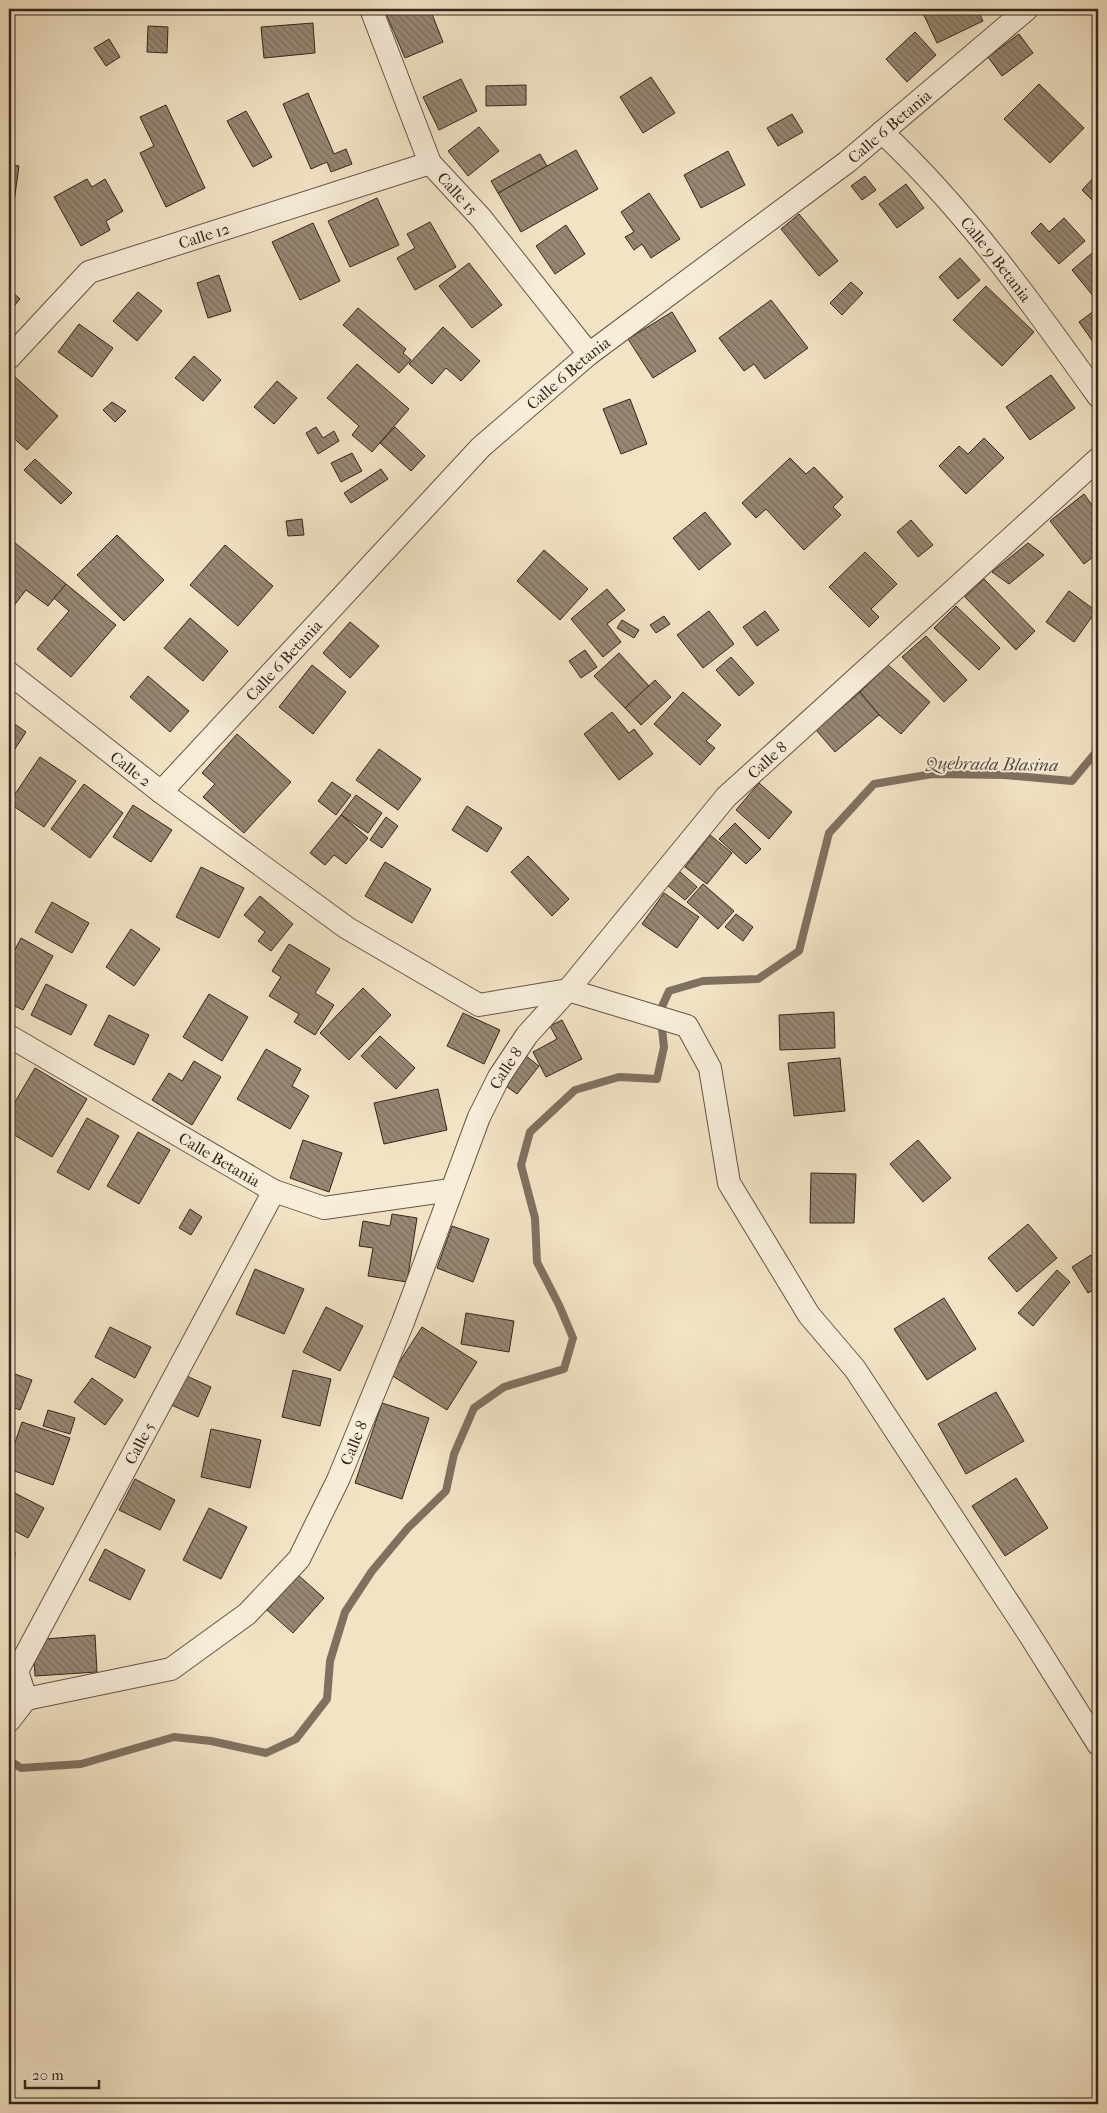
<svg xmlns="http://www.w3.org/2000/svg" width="1107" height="2113" viewBox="0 0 1107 2113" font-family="'IM FELL French Canon',serif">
<defs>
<pattern id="building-back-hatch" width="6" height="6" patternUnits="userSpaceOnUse" patternTransform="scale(1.25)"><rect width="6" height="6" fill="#978874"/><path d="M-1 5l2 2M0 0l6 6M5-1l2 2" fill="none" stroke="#7c6f5f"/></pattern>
</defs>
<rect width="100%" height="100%" fill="#f2e3c5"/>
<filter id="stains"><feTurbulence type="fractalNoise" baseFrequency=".004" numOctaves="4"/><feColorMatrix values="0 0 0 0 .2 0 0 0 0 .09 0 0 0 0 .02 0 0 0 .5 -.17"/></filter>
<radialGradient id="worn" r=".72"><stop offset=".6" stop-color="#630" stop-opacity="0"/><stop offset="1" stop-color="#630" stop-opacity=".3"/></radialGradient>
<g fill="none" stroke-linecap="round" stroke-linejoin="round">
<path stroke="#7f7160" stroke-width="8" d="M9,1760L21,1768L81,1764L174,1737L211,1741L266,1753L296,1739L327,1699L330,1661L345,1612L372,1571L408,1528L446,1491L454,1454L474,1408L504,1387L564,1369L573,1338L559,1305L537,1262L535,1218L521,1165L530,1132L575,1090L619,1077L657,1079L664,1047L660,1011L669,991L703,981L758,979L799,951L829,833L874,784L932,774L1004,775L1072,781L1096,752L1098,745"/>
</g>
<g fill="url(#building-back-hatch)" stroke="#34261d">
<path d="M384,9H430L443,42L405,58Z"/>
<path d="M927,9H977L983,21L937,43L922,11Z"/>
<path d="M313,23L315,53L264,58L261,27Z"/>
<path d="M148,26L168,27L167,53L147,52Z"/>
<path d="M915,32L936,55L907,82L886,59Z"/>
<path d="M1019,34L1033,53L1002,76L988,57Z"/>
<path d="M109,39L120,57L106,66L94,48Z"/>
<path d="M651,77L675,113L643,133L620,97Z"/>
<path d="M461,79L477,111L439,130L423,97Z"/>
<path d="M1039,84L1084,128L1050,163L1004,119Z"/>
<path d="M526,85V105L486,106V86Z"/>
<path d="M308,93L334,154L346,149L352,164L331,172L327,162L311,169L283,104Z"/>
<path d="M166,105L205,188L166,207L140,153L154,146L140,117Z"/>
<path d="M246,111L272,157L253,167L227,121Z"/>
<path d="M792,114L803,132L778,146L767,128Z"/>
<path d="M479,127L499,151L468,176L448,151Z"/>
<path d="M576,150L598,189L521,232L498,193Z"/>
<path d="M728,151L745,185L701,208L684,175Z"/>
<path d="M540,154L547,166L498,193L491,181Z"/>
<path d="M9,164L19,166L13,209L9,208Z"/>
<path d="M1098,173V206L1082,190Z"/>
<path d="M865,176L876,190L862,200L851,186Z"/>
<path d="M87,179L92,187L105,179L123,211L106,221L110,230L81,246L54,197Z"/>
<path d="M906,184L924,208L897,228L879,204Z"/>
<path d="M649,193L680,239L651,258L642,244L634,250L625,237L634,232L621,212Z"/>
<path d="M377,198L399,245L350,267L328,221Z"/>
<path d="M799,214L838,261L819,276L781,229Z"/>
<path d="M1064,218L1085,241L1059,264L1031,233L1041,223L1049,232Z"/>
<path d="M430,222L456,267L415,290L397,258L415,248L407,234Z"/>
<path d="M313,223L340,281L300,300L272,242Z"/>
<path d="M566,225L585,254L555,274L536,246Z"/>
<path d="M1098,248V302L1072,270Z"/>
<path d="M960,258L980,280L958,299L939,277Z"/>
<path d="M469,263L502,305L472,328L439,286Z"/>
<path d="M219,275L231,311L208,318L197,283Z"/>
<path d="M851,282L863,293L842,315L830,303Z"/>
<path d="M986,286L1034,332L1002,366L953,320Z"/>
<path d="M9,289L20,299L9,312Z"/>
<path d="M138,292L162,311L137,341L113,321Z"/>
<path d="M771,300L808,348L765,379L754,364L744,371L719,338Z"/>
<path d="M358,308L406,349L403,353L411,360L399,373L343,325Z"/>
<path d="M1098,308V349L1079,322Z"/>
<path d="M672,312L696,351L653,378L628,339Z"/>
<path d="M79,324L113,348L92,377L58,352Z"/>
<path d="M443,327L480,361L461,381L446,368L432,384L409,364Z"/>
<path d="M194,356L221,380L203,401L175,378Z"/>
<path d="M357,364L409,409L372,452L352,435L359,426L327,398Z"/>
<path d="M1051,375L1075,408L1030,440L1006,407Z"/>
<path d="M14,376L58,416L27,450L9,434V382Z"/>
<path d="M277,381L297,398L274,424L254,407Z"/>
<path d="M630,399L647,444L621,454L603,409Z"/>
<path d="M112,402L126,411L115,422L103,410Z"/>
<path d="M316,427L323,438L334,431L339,441L318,454L306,433Z"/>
<path d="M395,427L425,456L411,471L380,443Z"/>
<path d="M984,438L1004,458L966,494L939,466L959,446L968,454Z"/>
<path d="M352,453L362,471L341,482L331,463Z"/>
<path d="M790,458L806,474L814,467L843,497L833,507L841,515L804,550L766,509L756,518L742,503Z"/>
<path d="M35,459L72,493L61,504L24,470Z"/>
<path d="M381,469L388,479L351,503L344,493Z"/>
<path d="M9,481L15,491L9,495Z"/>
<path d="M1084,494L1098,513V553L1084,564L1050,521Z"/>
<path d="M705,512L731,544L699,570L673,538Z"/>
<path d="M302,519L304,535L288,536L286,521Z"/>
<path d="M911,520L933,545L918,557L897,532Z"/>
<path d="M117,535L164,580L124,621L77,575Z"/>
<path d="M9,538L66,584L48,606L26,590L9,612Z"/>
<path d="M1028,543L1044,555L1009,584L992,572Z"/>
<path d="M225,545L273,586L238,626L190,585Z"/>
<path d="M544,550L588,589L560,620L517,581Z"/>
<path d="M865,552L897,584L871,609L879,617L869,627L829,587Z"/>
<path d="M984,579L1035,631L1016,650L965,597Z"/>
<path d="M66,584L116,625L71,677L37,649L69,611L54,598Z"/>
<path d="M607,589L625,610L607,624L621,642L603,657L571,619Z"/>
<path d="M1069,591L1096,611L1074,642L1046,622Z"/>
<path d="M956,606L1000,648L979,670L934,628Z"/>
<path d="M709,611L734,644L703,668L677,635Z"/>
<path d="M765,611L779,630L757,646L743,627Z"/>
<path d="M664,616L670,624L656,633L650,625Z"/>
<path d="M190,618L228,651L203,681L164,648Z"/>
<path d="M622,620L639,630L634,638L617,628Z"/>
<path d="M350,622L379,646L350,678L323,653Z"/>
<path d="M926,636L967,680L944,702L902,657Z"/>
<path d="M585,650L597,667L581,678L569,661Z"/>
<path d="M619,653L649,686L625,708L594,676Z"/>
<path d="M731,657L754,683L739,696L716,670Z"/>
<path d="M312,665L346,692L313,734L279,707Z"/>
<path d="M888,665L930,702L901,734L879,715L860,692Z"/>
<path d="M148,676L189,711L170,732L130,697Z"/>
<path d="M655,680L671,697L641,725L625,708Z"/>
<path d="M683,692L721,725L706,741L715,748L700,765L654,724Z"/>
<path d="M860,692L879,715L835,752L816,730Z"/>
<path d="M612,712L629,733L634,729L653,754L619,780L584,734Z"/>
<path d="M9,720L26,732L9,758Z"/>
<path d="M237,734L291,782L244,833L203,797L215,784L202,773Z"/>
<path d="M379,749L421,779L398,810L356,780Z"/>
<path d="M40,757L76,781L44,827L9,803Z"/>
<path d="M332,782L351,795L336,815L318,801Z"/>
<path d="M759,783L792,812L769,839L736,810Z"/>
<path d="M84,784L123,813L90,858L51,829Z"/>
<path d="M356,795L382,813L368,833L341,815Z"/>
<path d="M133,805L172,830L151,862L113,837Z"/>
<path d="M467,806L502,828L487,852L452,830Z"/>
<path d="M341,815L368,838L346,864L334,855L325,865L310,853Z"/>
<path d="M386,817L398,826L382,848L370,840Z"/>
<path d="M735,823L761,849L746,864L719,839Z"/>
<path d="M710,835L732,853L707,884L685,867Z"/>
<path d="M528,856L569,899L552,916L511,872Z"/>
<path d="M385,862L431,889L412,923L365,896Z"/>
<path d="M201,867L244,888L219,938L176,917Z"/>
<path d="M679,871L697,887L685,900L667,885Z"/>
<path d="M703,884L734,911L718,929L687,902Z"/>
<path d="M664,893L699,917L677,948L642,924Z"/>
<path d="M260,896L293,924L271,951L258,941L265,932L244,915Z"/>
<path d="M52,902L89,923L72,953L35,932Z"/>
<path d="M736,914L753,927L743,941L725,927Z"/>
<path d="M131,929L160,949L134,986L106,967Z"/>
<path d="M21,938L53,956L23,1010L9,1003V961Z"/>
<path d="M289,944L330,969L315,993L334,1005L315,1035L294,1022L299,1014L269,996L281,977L272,971Z"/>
<path d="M46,984L87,1005L71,1035L31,1015Z"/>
<path d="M363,988L391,1015L349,1060L320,1033Z"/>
<path d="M209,994L248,1017L222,1061L183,1037Z"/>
<path d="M834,1012L835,1048L780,1050L779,1015Z"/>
<path d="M463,1013L500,1030L484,1064L447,1046Z"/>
<path d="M109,1015L149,1035L134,1065L94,1045Z"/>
<path d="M562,1020L582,1059L546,1077L533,1052L557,1039L550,1026Z"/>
<path d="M380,1036L415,1068L396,1089L361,1056Z"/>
<path d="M266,1049L301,1069L292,1086L309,1096L290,1129L237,1099Z"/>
<path d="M526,1056L539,1066L517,1094L503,1084Z"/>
<path d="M840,1058L845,1111L794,1116L788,1063Z"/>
<path d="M194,1061L221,1077L192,1125L152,1100L169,1073L182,1081Z"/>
<path d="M35,1068L87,1099L52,1157L9,1132V1112Z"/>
<path d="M438,1089L447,1130L384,1144L374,1103Z"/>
<path d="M87,1118L119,1136L89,1190L57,1172Z"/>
<path d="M138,1132L170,1150L139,1204L107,1186Z"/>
<path d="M303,1140L342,1153L329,1192L290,1178Z"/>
<path d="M918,1140L951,1178L923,1202L890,1164Z"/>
<path d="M811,1173L856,1174L854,1223H810Z"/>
<path d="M190,1209L202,1217L191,1235L179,1228Z"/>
<path d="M392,1214L417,1218L407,1282L368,1276L373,1248L359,1246L363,1221L390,1226Z"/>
<path d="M1028,1224L1057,1258L1017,1292L988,1258Z"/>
<path d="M452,1226L489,1239L473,1282L437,1268Z"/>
<path d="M1091,1255L1098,1266V1287L1088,1293L1072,1267Z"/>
<path d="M255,1269L304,1289L284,1334L236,1314Z"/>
<path d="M1057,1270L1070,1282L1033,1326L1018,1313Z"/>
<path d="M944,1298L976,1349L927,1380L894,1329Z"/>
<path d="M326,1307L363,1326L340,1371L303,1352Z"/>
<path d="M466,1313L514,1321L509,1352L461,1344Z"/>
<path d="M110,1327L151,1347L135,1378L95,1357Z"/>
<path d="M422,1327L477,1362L447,1410L391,1375Z"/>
<path d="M293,1370L331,1379L320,1426L282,1417Z"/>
<path d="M9,1372L32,1380L20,1410L9,1406Z"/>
<path d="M180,1373L211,1387L198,1417L167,1403Z"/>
<path d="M92,1378L123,1400L105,1425L74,1402Z"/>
<path d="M996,1392L1024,1441L966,1474L938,1424Z"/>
<path d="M382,1403L429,1418L402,1499L355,1483Z"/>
<path d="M48,1410L75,1418L70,1434L43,1426Z"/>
<path d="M22,1422L70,1438L53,1485L9,1469V1460Z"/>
<path d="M211,1429L261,1440L250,1488L201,1477Z"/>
<path d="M1016,1478L1048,1528L1005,1556L972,1506Z"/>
<path d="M135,1479L175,1500L160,1530L119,1510Z"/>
<path d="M9,1490L44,1508L28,1538L9,1528Z"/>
<path d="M209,1508L247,1527L221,1579L183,1560Z"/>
<path d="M105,1549L145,1570L130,1600L89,1580Z"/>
<path d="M9,1551L15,1552L13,1582H9Z"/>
<path d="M298,1575L324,1598L293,1633L267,1610Z"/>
<path d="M95,1635L97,1672L35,1676L33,1640Z"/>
</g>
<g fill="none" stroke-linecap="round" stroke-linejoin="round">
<defs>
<g id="minor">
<path id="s1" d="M371,9L430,163L481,218L589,354"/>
<path id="s2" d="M882,132C965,210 1032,303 1098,396"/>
<path id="s3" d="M9,358L89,272L430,163"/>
<path id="s4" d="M9,673L161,792L347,928L479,1005L568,990L687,1026L710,1068L729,1183L809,1315L855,1369L1029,1634L1098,1744"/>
<path id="s5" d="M161,792L481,447L589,354L847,162L1027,9"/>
<path id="s6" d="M9,1036L274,1191L324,1208L451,1190"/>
<path id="s7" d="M26,1699L171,1669L247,1614L299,1559L338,1480L403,1322L479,1117L499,1077L527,1035L568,990L726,797L1098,459"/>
<path id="s8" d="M26,1699L17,1671L274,1191"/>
<path d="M9,1721L26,1699"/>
</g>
</defs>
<use href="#minor" stroke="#645547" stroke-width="24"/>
<use href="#minor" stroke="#f7edd9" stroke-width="22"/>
</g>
<g text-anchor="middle" stroke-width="4" stroke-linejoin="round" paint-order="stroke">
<g font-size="16" fill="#34261d" stroke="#f7edd9">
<text dy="6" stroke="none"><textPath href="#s5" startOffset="990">Calle 6 Betania</textPath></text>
<text dy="6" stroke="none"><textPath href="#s1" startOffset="206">Calle 15</textPath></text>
<text dy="6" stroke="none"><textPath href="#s3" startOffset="238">Calle 12</textPath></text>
<text dy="6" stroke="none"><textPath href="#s2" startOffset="171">Calle 9 Betania</textPath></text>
<text dy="6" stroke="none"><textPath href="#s5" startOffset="585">Calle 6 Betania</textPath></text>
<text dy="6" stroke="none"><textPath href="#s5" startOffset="180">Calle 6 Betania</textPath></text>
<text dy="6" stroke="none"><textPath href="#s7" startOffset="1256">Calle 8</textPath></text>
<text dy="6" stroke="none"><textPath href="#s4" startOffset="155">Calle 2</textPath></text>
<text dy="6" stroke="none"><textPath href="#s7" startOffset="851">Calle 8</textPath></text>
<text dy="6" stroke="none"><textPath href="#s6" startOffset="244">Calle Betania</textPath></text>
<text dy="6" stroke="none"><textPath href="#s7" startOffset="446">Calle 8</textPath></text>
<text dy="6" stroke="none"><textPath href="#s8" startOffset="288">Calle 5</textPath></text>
</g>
<g font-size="18" font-style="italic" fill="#5a4c3e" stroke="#f7edd9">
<text transform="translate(992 764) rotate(1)" y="6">Quebrada Blasina</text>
</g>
</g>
<rect width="1107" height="2113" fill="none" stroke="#f2e3c5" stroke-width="30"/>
<rect x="10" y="10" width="1087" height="2093" fill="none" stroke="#34261d" stroke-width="2.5"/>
<rect x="15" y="15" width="1077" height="2083" fill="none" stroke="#34261d"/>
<path d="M25 2080v8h74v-8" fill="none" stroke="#34261d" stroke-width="2.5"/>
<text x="32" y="2080" font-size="15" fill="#34261d" stroke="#f7edd9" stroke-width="4" paint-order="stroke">20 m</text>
<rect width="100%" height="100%" filter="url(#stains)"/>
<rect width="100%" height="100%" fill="url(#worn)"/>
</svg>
